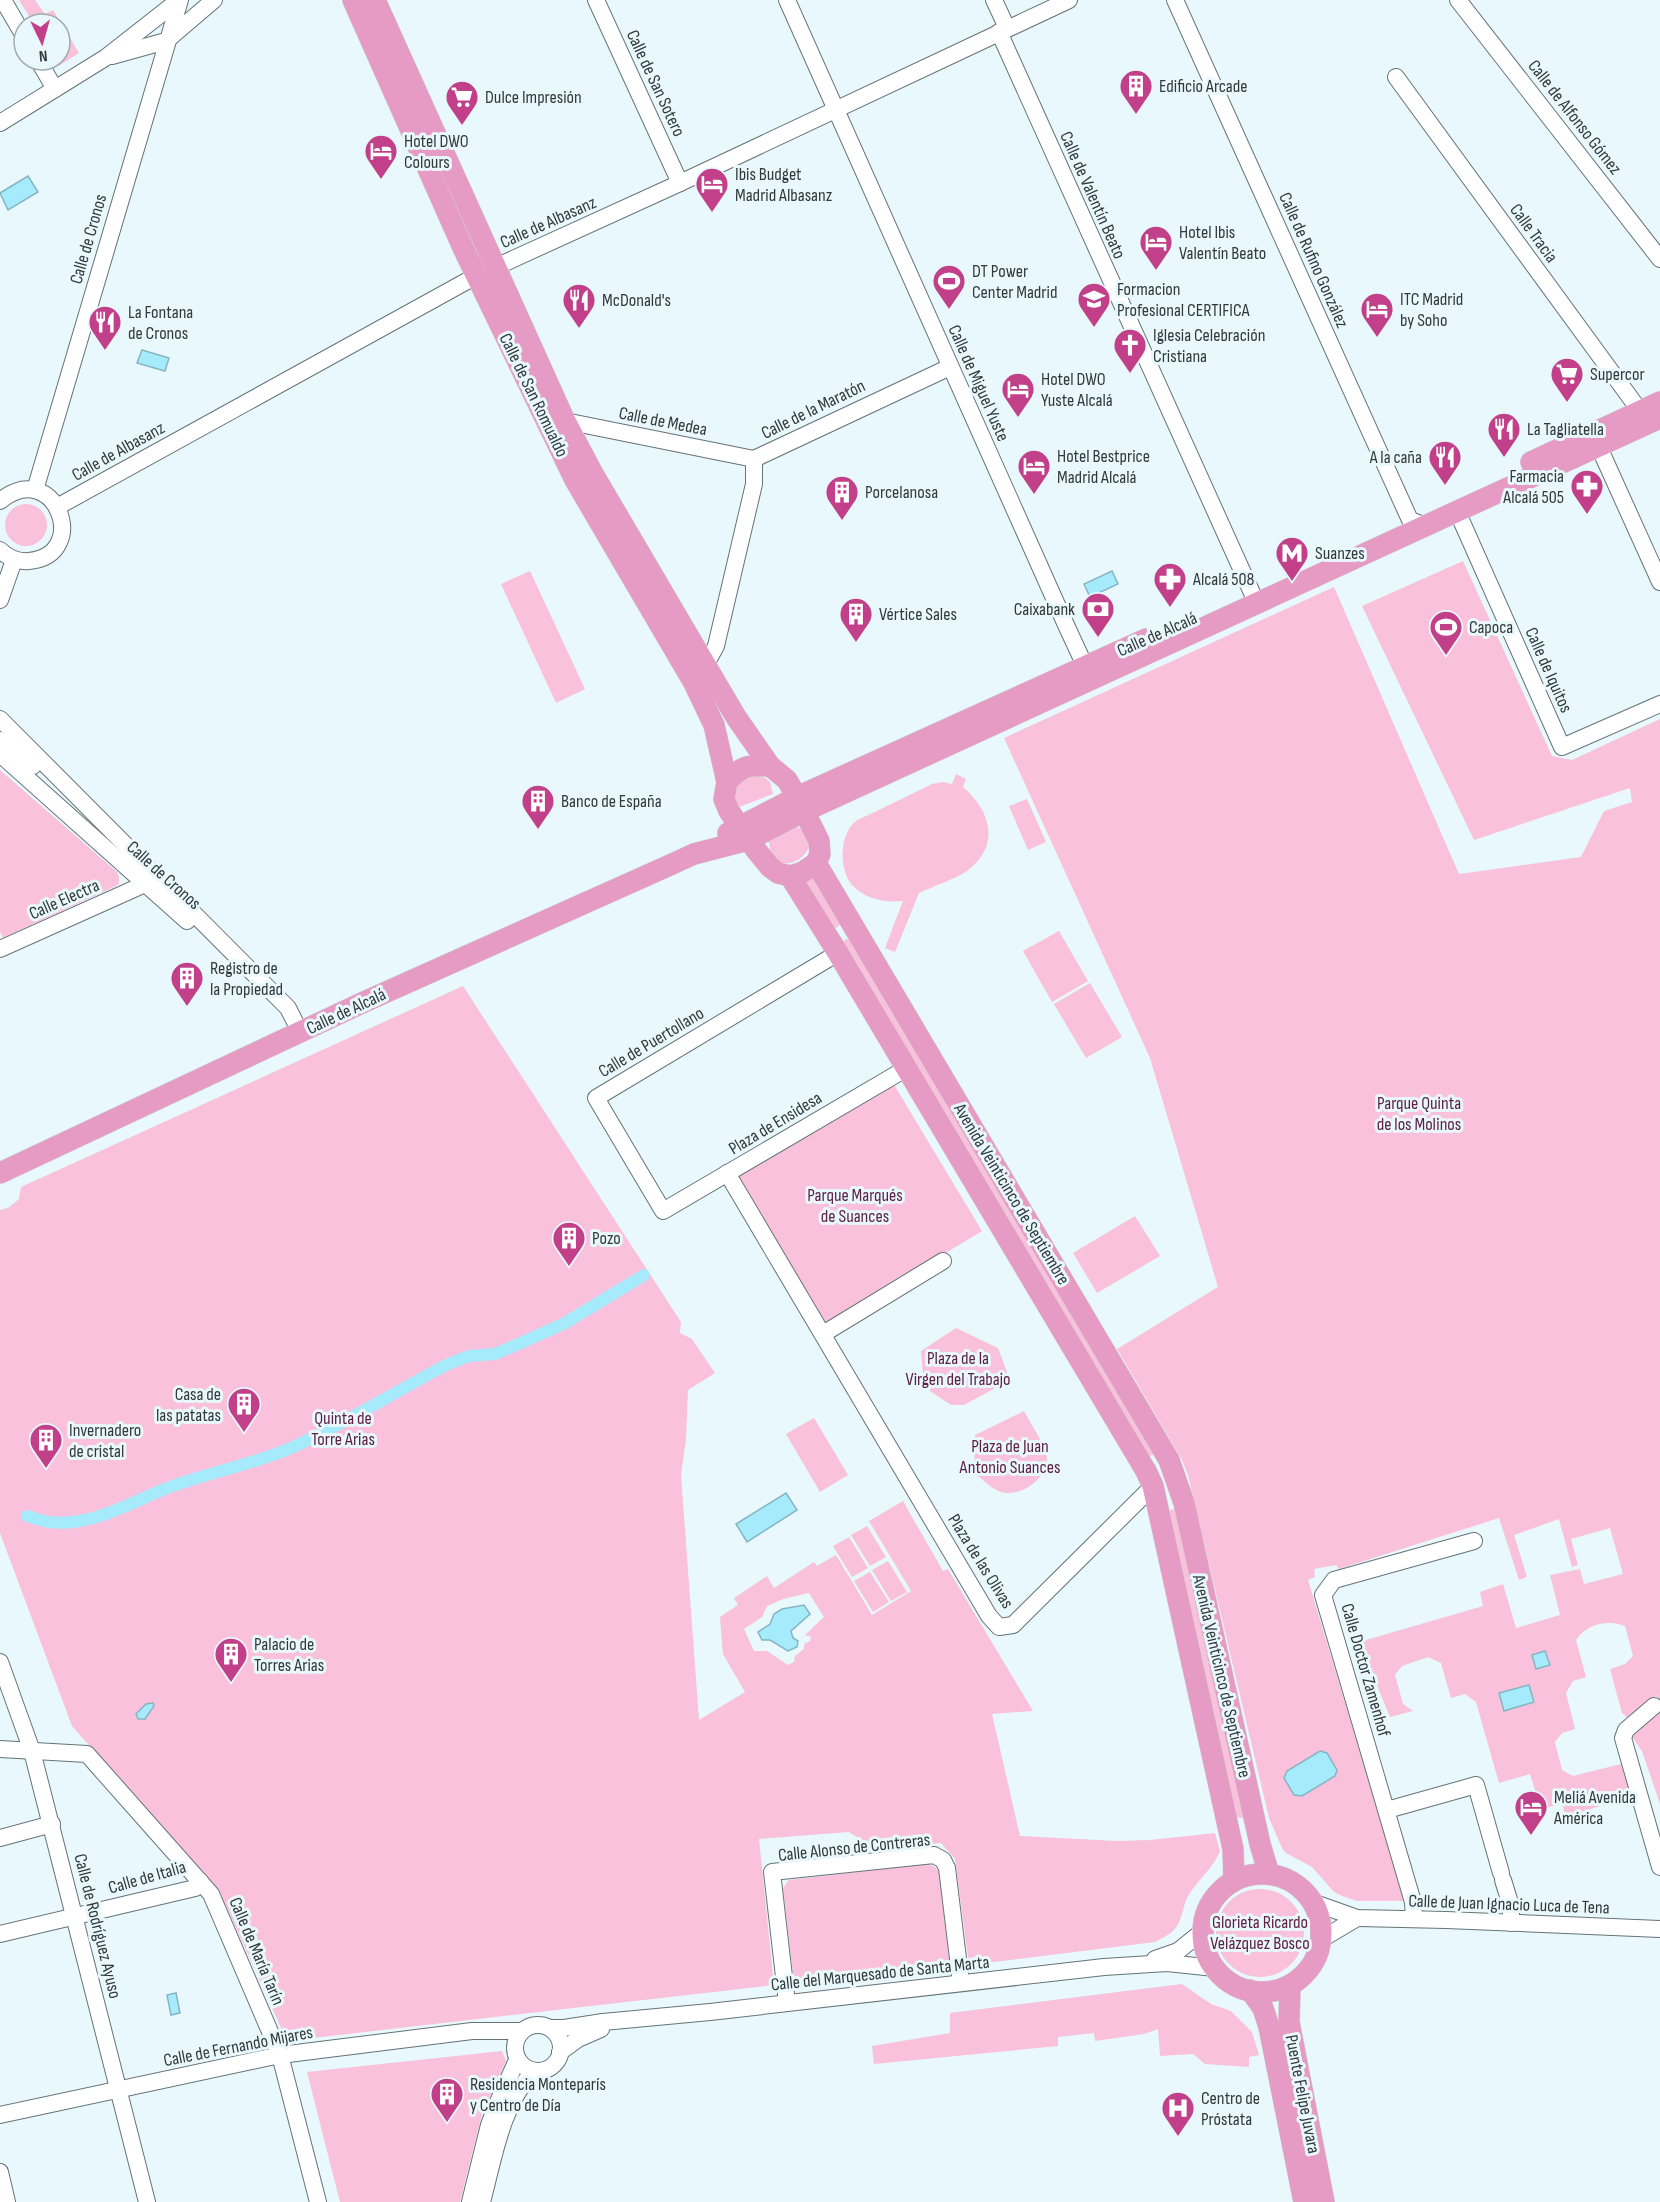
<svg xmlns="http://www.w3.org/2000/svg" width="1660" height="2202" viewBox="0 0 1660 2202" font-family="'Sofia Sans Condensed',sans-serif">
<rect width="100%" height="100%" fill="#e8f8fd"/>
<g fill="#f9c1db" fill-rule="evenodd">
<path d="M19,0H35L45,14L53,10L79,53L60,65L57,60H60V24H34Z"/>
<circle cx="26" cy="525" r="21"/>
<path d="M1463,561L1552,756L1572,760L1660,719V1804L1642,1751L1632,1737L1652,1713L1657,1695L1629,1719L1622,1713L1610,1669L1625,1664L1633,1656L1625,1626C1608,1619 1586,1624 1576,1640L1586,1677L1573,1681L1566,1693L1575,1729L1562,1733L1555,1742L1562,1770L1573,1776L1621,1764L1631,1796L1566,1817L1562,1804L1541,1809L1530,1774L1499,1783L1476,1702L1465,1694L1451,1698L1441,1663L1428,1657L1402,1666L1395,1675L1403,1704L1413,1711L1390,1717L1359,1642L1483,1606L1480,1592L1503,1584L1516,1628L1560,1615L1550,1575L1580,1569L1584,1584L1623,1574L1610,1528L1571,1539L1578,1565L1572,1567L1559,1519L1514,1535L1527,1577L1519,1580L1499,1518L1339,1569L1336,1565L1314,1569L1315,1577L1308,1580L1405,1901H1357L1342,1896L1334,1892L1312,1867L1286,1853L1282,1848L1269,1818L1188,1475L1182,1460L1117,1349L1218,1287L1150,1058L1004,738L1334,587L1459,874L1581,857L1604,811L1632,802L1630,788L1474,840L1362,606Z"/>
<path d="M530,571L585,689L556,703L501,584Z"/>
<path d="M0,770L117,872L119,877V884L114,887L3,938L0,932Z"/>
<path d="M760,774L770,782L773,794L739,807C734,798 733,789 738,780Z"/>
<path d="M956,774L966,779L963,787C991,811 1001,846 967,871C953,880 934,886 919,893L895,952L885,948L903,901C885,903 865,899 852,885C839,869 839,834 856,821C862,817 871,814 877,811C895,802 914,793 932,784L943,782L952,784Z"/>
<path d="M1027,799L1046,842L1028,850L1009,806Z"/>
<path d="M795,826C837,846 772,890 769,841Z"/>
<path d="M812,869L841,924L836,928H832L801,877Z"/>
<path d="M1059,931L1088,981L1052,1002L1023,951Z"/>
<path d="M846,939H850L1154,1454L1148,1457L843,942Z"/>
<path d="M1090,983L1122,1037L1086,1058L1054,1004Z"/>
<path d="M463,986L681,1322L680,1333L692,1339L715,1373L688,1390L686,1439L681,1475L699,1720L745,1692L723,1654L720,1617L738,1605L734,1598L767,1576L774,1588L814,1562L817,1566L836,1555L872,1615L911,1591L869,1521L903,1501L943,1571L948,1569L1033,1711L992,1714L1020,1836L1117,1841L1150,1840L1215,1833L1220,1851C1213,1869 1197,1880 1187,1898C1182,1909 1182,1923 1172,1932C1167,1936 1160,1939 1155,1942L969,1965L955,1859L941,1843L883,1849L871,1846L849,1832L759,1839L774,1985L287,2041L227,1908L213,1884L72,1726L0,1533V1210L8,1208L19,1199L21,1187ZM809,1593L824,1617L805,1635L811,1637L810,1641L804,1644V1649L795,1656L794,1662L788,1665L767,1651H754L744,1629L762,1617L767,1606L783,1599Z"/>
<path d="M893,1083L982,1231L825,1326L735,1174Z"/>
<path d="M1135,1216L1160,1256L1097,1293L1073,1253Z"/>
<path d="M956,1328L998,1348L1010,1380L964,1405H951L924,1387L921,1351Z"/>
<path d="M1024,1411C1031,1424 1041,1439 1046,1452C1053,1475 1022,1498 1001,1492C992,1489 982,1479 974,1473L975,1435Z"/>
<path d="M814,1418L848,1475L820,1492L786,1434Z"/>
<path d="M1179,1507L1248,1816C1242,1819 1239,1819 1234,1814L1165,1512Z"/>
<path d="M867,1526L886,1557L870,1566L851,1535Z"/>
<path d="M849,1537L868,1568L852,1577L833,1546Z"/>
<path d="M888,1561L907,1592L891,1601L872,1570Z"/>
<path d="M870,1572L889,1602L873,1612L854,1581Z"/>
<path d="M926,1864L934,1866L939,1872L950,1967L794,1983L783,1888L789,1880Z"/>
<circle cx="1260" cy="1933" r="44"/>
<path d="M1182,1984L1211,2004L1231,2011L1252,2032L1259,2055L1249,2057V2067L1205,2064L1193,2054L1160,2056L1158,2029L1144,2034L1095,2041L1094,2033L1058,2037V2046L874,2064L872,2046L950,2033V2013Z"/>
<path d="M502,2051L506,2061L482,2114L460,2202H340L307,2072Z"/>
</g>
<g fill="#a6ebfc" stroke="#84b6c2" stroke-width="1.5">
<path d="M28,176L38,192L8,210L0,193Z"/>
<path d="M142,350L169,358L165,371L137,363Z"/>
<path d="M1112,571L1118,584L1090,597L1084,584Z"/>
<path d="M786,1493L797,1510L747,1542L736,1524Z"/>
<path d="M804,1605L810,1614L791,1631L793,1638L798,1641L797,1647L788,1651L770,1640H762L758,1632L770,1624L774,1614L782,1609Z"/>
<path d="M1545,1651L1550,1665L1536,1669L1532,1655Z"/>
<path d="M1529,1685L1534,1702L1504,1711L1499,1693Z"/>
<path d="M153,1703L154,1706L145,1719H138L136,1714L146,1704Z"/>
<path d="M1320,1751L1327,1753L1337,1770L1335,1776L1302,1796L1294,1795L1284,1778L1287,1771Z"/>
<path d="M176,1993L180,2013L171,2015L167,1995Z"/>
</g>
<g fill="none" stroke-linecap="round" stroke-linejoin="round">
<path stroke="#a6ebfc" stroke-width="12" d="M27,1516C34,1518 42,1521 49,1522C90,1527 126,1505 162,1490C204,1473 249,1466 291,1448C345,1424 396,1391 448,1364L469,1356L495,1354L523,1342L565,1323L644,1275"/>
<defs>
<g id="minor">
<path d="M3,0L24,36"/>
<path d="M596,0L680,183"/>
<path d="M787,0L1066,625L1085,666L1094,672"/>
<path d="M994,0L1007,28"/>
<path d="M1175,0L1410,520L1426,526"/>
<path d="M1458,0L1660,259"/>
<path d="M999,32L1257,604"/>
<path d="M112,56L166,41L214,0"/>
<path d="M38,60L55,89"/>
<path d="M1396,77L1640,411L1650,417"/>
<path d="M0,123L105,58L179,0"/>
<path d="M565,421L754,459"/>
<path d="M1604,437L1598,442L1599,447L1660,582"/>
<path d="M35,490L180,0"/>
<path d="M0,501C55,456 92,555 29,561C18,562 8,558 0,550"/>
<path d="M57,507L476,276L680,183L1069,0"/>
<path d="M1457,511L1562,747L1660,704"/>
<path d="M0,600L14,560"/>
<path d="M705,662L710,657L716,646L754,484V459L950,367"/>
<path d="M0,719L288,1008L300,1032"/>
<path d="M0,740L33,766"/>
<path d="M0,754L187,921"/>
<path d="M0,949L145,884"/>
<path d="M838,953L596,1098L663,1211L907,1068"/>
<path d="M727,1173L989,1616L999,1627L1013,1625L1153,1486"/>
<path d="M823,1334L943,1261"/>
<path d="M0,1662L32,1751L147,2202"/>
<path d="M1654,1706L1626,1730L1623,1738L1660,1867"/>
<path d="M0,1749L87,1754L211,1894L280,2055L318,2202"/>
<path d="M1387,1810L1476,1785L1501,1873"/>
<path d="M0,1838L52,1824"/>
<path d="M1503,1880L1511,1906V1923"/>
<path d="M1312,1902L1357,1918L1446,1920L1660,1929"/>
<path d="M1414,1919L1413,1902L1323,1595L1334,1580L1474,1541"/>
<path d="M0,1934L195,1888L200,1881"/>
<path d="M1320,1940L1357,1918"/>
<path d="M1155,1959L1178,1951L1203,1931"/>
<path d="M787,2003L772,1872L934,1855L943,1860L947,1868L961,1983"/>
<circle cx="538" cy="2048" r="23"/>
<path d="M551,2028H564L603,2022L710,2012L1104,1967L1167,1963L1215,1968"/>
<path d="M560,2052L578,2039L601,2029"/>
<path d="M0,2115L280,2055L472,2031H522"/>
<path d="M0,2172L7,2202"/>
<path d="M470,2202L489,2125L497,2104L517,2060"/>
<path d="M482,2202C494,2158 501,2105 534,2071"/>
</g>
<g id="major">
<path d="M353,0L464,250L575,480L694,683L714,725L727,782L724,799L729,811L756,850L770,867L778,873L790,876L803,872L816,863L820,854L819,841L797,797L787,780L770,766L736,717L592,472L565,421L375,0"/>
<path d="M1531,462L1660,402"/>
<path d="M727,782C742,765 748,765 770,766"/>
<path d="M728,833L797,797L1146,639"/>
<path d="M816,863L1169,1460L1184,1503L1260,1844L1269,1874"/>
<path d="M790,876L838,953L1146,1471L1153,1486L1233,1849L1234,1881"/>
<path d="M0,1173L364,1002L670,865L694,854L748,840L805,811L1660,418"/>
<circle cx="1262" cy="1933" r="59"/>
<path d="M1290,1985L1289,2022L1324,2202"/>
<path d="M1250,1990L1263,2008L1269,2027L1304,2202"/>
</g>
</defs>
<use href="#minor" stroke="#657377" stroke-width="18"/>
<use href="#major" stroke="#d2d3d4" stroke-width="22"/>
<use href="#minor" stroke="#fff" stroke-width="16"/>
<use href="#major" stroke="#e59bc4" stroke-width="21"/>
</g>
<defs>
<symbol id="building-pin" viewBox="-11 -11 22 30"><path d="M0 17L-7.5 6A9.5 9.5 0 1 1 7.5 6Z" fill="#c14089" stroke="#e8f8fd"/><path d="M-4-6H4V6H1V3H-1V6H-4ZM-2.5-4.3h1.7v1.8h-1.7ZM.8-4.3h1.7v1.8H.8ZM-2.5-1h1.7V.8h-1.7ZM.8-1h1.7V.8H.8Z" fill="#fff"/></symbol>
<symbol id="supermarket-pin" viewBox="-11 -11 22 30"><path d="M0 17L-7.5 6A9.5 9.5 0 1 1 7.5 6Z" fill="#c14089" stroke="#e8f8fd"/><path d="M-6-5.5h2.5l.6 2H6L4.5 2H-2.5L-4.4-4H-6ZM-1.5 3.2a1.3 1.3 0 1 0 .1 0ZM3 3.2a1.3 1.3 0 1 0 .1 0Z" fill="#fff"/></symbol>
<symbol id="hotel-pin" viewBox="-11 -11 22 30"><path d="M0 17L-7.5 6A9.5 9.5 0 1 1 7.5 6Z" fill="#c14089" stroke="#e8f8fd"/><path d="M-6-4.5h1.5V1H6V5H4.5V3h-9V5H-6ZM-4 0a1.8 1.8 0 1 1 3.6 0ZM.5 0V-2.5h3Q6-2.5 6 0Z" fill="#fff"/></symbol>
<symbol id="stadium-pin" viewBox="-11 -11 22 30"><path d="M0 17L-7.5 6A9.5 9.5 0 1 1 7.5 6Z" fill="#c14089" stroke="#e8f8fd"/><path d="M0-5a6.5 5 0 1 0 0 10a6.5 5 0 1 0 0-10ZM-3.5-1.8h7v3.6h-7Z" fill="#fff"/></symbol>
<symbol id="school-pin" viewBox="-11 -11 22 30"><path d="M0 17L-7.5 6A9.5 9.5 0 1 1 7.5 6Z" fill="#c14089" stroke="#e8f8fd"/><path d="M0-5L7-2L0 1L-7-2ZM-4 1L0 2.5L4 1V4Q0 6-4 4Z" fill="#fff"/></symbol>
<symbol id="restaurant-pin" viewBox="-11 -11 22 30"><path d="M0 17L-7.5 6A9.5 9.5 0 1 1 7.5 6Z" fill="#c14089" stroke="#e8f8fd"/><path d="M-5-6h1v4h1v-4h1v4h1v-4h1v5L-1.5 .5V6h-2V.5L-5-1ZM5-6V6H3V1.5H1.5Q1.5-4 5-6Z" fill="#fff"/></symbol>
<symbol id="church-pin" viewBox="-11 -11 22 30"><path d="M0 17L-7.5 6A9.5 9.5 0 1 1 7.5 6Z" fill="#c14089" stroke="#e8f8fd"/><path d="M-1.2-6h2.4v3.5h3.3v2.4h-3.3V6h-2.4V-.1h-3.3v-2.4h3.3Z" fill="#fff"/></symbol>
<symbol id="pharmacy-pin" viewBox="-11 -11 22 30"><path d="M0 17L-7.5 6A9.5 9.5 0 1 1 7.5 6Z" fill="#c14089" stroke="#e8f8fd"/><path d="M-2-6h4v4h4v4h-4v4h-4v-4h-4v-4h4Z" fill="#fff"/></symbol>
<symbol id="metro-pin" viewBox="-11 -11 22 30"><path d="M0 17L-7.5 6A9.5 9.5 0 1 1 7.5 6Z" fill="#c14089" stroke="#e8f8fd"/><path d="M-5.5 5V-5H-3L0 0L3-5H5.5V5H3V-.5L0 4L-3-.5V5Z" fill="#fff"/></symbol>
<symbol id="bank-pin" viewBox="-11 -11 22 30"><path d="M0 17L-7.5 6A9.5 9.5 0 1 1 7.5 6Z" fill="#c14089" stroke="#e8f8fd"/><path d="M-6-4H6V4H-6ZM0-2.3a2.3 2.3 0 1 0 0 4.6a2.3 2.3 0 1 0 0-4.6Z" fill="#fff"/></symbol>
<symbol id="hospital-pin" viewBox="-11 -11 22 30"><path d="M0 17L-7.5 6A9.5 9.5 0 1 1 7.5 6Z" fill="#c14089" stroke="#e8f8fd"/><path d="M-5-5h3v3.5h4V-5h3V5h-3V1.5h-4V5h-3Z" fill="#fff"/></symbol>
</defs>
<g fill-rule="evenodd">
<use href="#building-pin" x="1117" y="67" width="38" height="52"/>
<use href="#supermarket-pin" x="443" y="78" width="38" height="52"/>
<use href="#hotel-pin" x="362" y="132" width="38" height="52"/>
<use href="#hotel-pin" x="693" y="165" width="38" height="52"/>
<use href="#hotel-pin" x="1137" y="223" width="38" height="52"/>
<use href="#stadium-pin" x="930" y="262" width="38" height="52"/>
<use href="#school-pin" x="1075" y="280" width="38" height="52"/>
<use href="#restaurant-pin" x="560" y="281" width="38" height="52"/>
<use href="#hotel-pin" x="1358" y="290" width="38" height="52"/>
<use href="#restaurant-pin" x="86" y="303" width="38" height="52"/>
<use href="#church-pin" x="1111" y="326" width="38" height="52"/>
<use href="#supermarket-pin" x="1548" y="355" width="38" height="52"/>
<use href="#hotel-pin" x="999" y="370" width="38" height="52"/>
<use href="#restaurant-pin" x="1485" y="410" width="38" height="52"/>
<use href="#restaurant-pin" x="1426" y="438" width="38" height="52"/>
<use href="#hotel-pin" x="1015" y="447" width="38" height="52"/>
<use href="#pharmacy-pin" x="1568" y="467" width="38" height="52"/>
<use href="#building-pin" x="823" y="473" width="38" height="52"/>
<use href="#metro-pin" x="1273" y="534" width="38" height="52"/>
<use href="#pharmacy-pin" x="1151" y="560" width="38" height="52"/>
<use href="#bank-pin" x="1079" y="590" width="38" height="52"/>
<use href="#building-pin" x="837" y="595" width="38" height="52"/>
<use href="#stadium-pin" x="1427" y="608" width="38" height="52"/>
<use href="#building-pin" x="519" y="782" width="38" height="52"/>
<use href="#building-pin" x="168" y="959" width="38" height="52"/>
<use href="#building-pin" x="550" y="1219" width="38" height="52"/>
<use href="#building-pin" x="225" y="1385" width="38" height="52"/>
<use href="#building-pin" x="27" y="1421" width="38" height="52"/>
<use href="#building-pin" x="212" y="1635" width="38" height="52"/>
<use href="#hotel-pin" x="1512" y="1788" width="38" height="52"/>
<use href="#building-pin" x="428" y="2075" width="38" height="52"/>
<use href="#hospital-pin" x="1159" y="2089" width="38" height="52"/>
</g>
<g text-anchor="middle" stroke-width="6" stroke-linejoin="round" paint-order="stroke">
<g font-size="18" fill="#33393b" stroke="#e8f8fd">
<text transform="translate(656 83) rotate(65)" y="6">Calle de San Sotero</text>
<text transform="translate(1575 117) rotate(52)" y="6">Calle de Alfonso Gómez</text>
<text transform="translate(1093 195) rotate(66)" y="6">Calle de Valentín Beato</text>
<text transform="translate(548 222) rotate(-24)" y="6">Calle de Albasanz</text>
<text transform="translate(1534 233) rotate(54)" y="6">Calle Tracia</text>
<text transform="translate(88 239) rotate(-74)" y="6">Calle de Cronos</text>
<text transform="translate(1314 260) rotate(66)" y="6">Calle de Rufino González</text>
<text transform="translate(979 383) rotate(66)" y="6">Calle de Miguel Yuste</text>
<text transform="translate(534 395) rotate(64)" y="6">Calle de San Romualdo</text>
<text transform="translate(813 409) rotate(-26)" y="6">Calle de la Maratón</text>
<text transform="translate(663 421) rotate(11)" y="6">Calle de Medea</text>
<text transform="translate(118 451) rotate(-29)" y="6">Calle de Albasanz</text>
<text transform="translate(1157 634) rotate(-24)" y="6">Calle de Alcalá</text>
<text transform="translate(1549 670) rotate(66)" y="6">Calle de Iquitos</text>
<text transform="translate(164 875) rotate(42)" y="6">Calle de Cronos</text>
<text transform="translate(64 899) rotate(-24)" y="6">Calle Electra</text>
<text transform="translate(346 1011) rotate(-25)" y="6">Calle de Alcalá</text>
<text transform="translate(651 1042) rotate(-31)" y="6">Calle de Puertollano</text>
<text transform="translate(775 1123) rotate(-31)" y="6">Plaza de Ensidesa</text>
<text transform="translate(1012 1194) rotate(59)" y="6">Avenida Veinticinco de Septiembre</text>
<text transform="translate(981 1561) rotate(58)" y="6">Plaza de las Olivas</text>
<text transform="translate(1366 1670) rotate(74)" y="6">Calle Doctor Zamenhof</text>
<text transform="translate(1222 1676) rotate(77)" y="6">Avenida Veinticinco de Septiembre</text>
<text transform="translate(854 1847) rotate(-6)" y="6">Calle Alonso de Contreras</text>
<text transform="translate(147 1877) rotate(-16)" y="6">Calle de Italia</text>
<text transform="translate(1509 1904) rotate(2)" y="6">Calle de Juan Ignacio Luca de Tena</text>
<text transform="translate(98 1926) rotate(76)" y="6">Calle de Rodríguez Ayuso</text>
<text transform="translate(257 1951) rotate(67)" y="6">Calle de María Tarín</text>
<text transform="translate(880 1973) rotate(-6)" y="6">Calle del Marquesado de Santa Marta</text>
<text transform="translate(238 2046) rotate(-11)" y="6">Calle de Fernando Mijares</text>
<text transform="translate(1303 2094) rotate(79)" y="6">Puente Felipe Juvara</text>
</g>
<g font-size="18" fill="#33393b" stroke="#e8f8fd" text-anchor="start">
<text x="1159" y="92">Edificio Arcade</text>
<text x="485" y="103">Dulce Impresión</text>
<text x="404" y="147">Hotel DWO<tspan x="404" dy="21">Colours</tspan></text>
<text x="735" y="180">Ibis Budget<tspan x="735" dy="21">Madrid Albasanz</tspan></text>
<text x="1179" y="238">Hotel Ibis<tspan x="1179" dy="21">Valentín Beato</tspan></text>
<text x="972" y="277">DT Power<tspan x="972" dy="21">Center Madrid</tspan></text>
<text x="1117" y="295">Formacion<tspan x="1117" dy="21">Profesional CERTIFICA</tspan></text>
<text x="1400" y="305">ITC Madrid<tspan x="1400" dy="21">by Soho</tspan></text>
<text x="602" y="306">McDonald's</text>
<text x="128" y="318">La Fontana<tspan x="128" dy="21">de Cronos</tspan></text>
<text x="1153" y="341">Iglesia Celebración<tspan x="1153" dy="21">Cristiana</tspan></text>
<text x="1590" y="380">Supercor</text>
<text x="1041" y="385">Hotel DWO<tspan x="1041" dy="21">Yuste Alcalá</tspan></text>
<text x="1527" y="435">La Tagliatella</text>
<text x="1057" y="462">Hotel Bestprice<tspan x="1057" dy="21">Madrid Alcalá</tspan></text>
<text x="1422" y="463" text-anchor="end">A la caña</text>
<text x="1564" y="482" text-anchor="end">Farmacia<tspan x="1564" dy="21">Alcalá 505</tspan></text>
<text x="865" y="498">Porcelanosa</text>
<text x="1315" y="559">Suanzes</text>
<text x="1193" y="585">Alcalá 508</text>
<text x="1075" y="615" text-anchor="end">Caixabank</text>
<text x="879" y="620">Vértice Sales</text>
<text x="1469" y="633">Capoca</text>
<text x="561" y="807">Banco de España</text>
<text x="210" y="974">Registro de<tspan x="210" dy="21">la Propiedad</tspan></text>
<text x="592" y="1244">Pozo</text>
<text x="221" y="1400" text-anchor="end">Casa de<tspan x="221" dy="21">las patatas</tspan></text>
<text x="69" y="1436">Invernadero<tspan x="69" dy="21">de cristal</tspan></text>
<text x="254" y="1650">Palacio de<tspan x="254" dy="21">Torres Arias</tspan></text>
<text x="1554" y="1803">Meliá Avenida<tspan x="1554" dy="21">América</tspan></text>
<text x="470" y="2090">Residencia Monteparís<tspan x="470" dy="21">y Centro de Día</tspan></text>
<text x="1201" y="2104">Centro de<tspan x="1201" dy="21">Próstata</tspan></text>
</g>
<g font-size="18" fill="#602044" stroke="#e8f8fd">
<text x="1419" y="1109">Parque Quinta<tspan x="1419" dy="21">de los Molinos</tspan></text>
<text x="855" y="1201">Parque Marqués<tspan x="855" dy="21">de Suances</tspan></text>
<text x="958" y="1364">Plaza de la<tspan x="958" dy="21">Virgen del Trabajo</tspan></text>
<text x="343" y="1424">Quinta de<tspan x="343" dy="21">Torre Arias</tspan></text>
<text x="1010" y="1452">Plaza de Juan<tspan x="1010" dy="21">Antonio Suances</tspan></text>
<text x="1260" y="1928">Glorieta Ricardo<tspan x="1260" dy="21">Velázquez Bosco</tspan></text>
</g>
</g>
<g transform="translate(42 42) rotate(175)"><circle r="28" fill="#e8f8fd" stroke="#a0acaf" stroke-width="1.5"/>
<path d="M0-4.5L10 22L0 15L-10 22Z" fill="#c14089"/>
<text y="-9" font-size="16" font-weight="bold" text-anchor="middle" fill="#33393b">N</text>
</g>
</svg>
